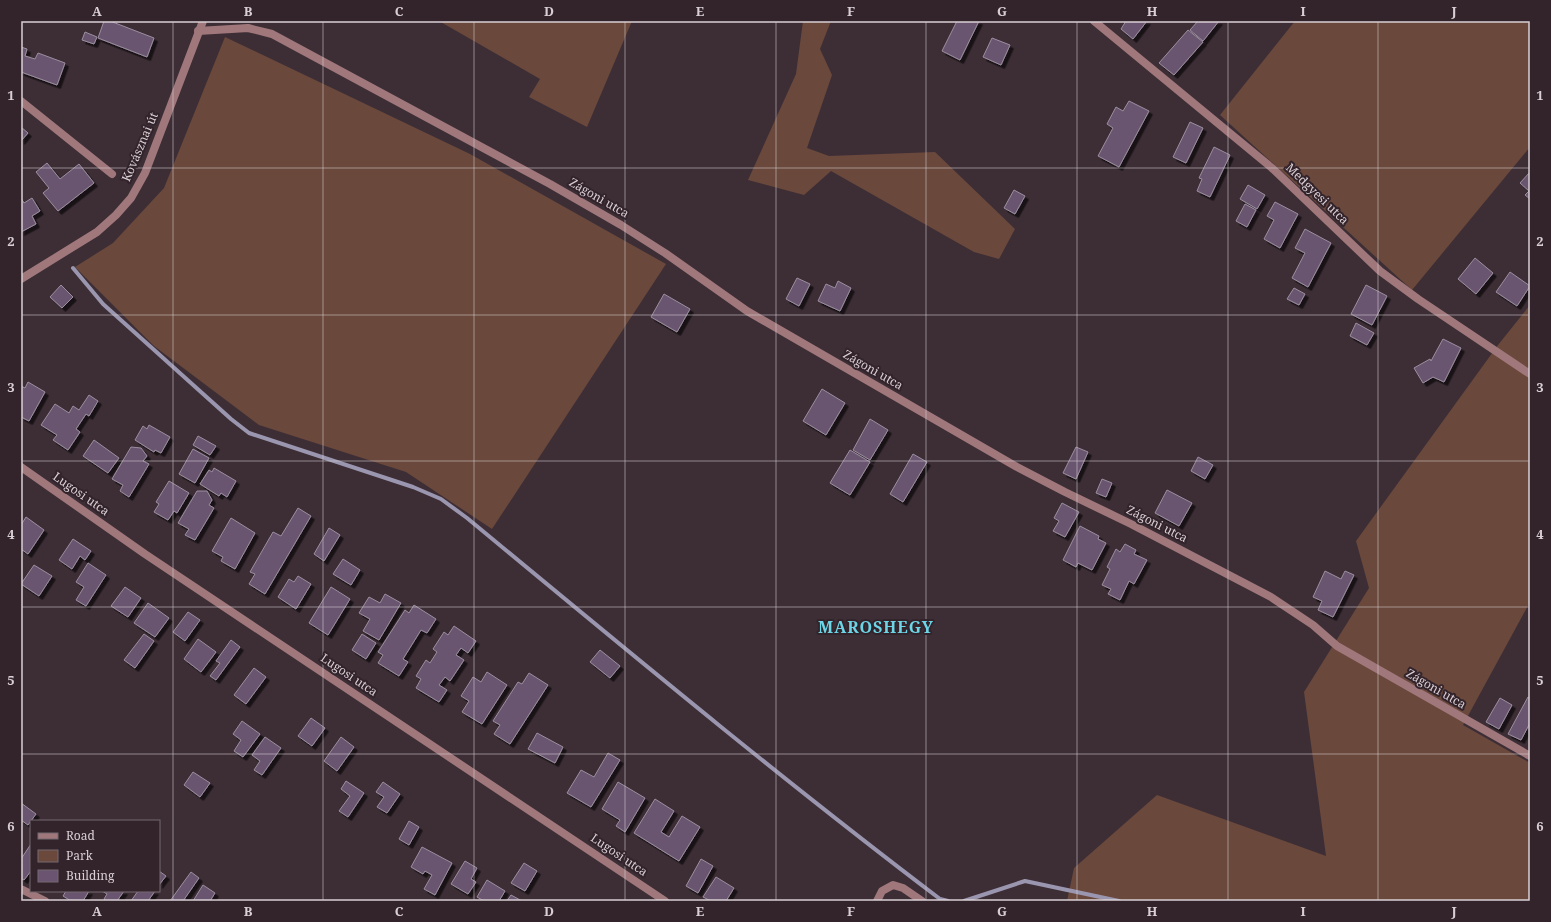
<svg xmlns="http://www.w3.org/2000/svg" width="1551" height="922" viewBox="0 0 1551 922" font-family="'Noto Serif',serif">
<defs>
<filter id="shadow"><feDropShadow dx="3.5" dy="3.5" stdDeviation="0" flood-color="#0009"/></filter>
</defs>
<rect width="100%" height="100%" fill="#3d2e36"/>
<g fill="#6a483c">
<path d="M439,21H632L587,127L529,97L540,79Z"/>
<path d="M803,21H831L820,49L832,75L807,148L829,156L935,152L1015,229L999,259L974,252L831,171L804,195L748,180L796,74Z"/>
<path d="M1295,21H1530V147L1412,290L1220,115Z"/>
<path d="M225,37L470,154L666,264L492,529L406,472L259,425L154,346L75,267L113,243L164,188Z"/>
<path d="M1530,305V602L1463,725L1530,763V901H1067L1074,868L1157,795L1326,856L1304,692L1369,588L1356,541L1498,345Z"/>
</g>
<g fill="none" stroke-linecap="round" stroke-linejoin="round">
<g stroke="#9b96af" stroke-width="4">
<path d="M73,268L103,304L231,419L249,433L413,487L441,499L467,518C623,647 779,777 940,899L948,901"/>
<path d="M964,901L1025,881L1119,901"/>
</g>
</g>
<g fill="#6a5471" stroke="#9b8f9f" filter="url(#shadow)">
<path d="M104,21H110L154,38L147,57L98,38Z"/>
<path d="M957,21H979L960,60L942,51Z"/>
<path d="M1126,21H1147L1133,39L1121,29Z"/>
<path d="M1198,21H1219L1203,41L1190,30Z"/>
<path d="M1188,30L1203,42L1174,75L1159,63Z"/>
<path d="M85,32L97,37L94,44L82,40Z"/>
<path d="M992,38L1010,45L1001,65L983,57Z"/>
<path d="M21,47L27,49L25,56L35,59L38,53L65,63L57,85L21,72Z"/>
<path d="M1129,101L1149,111L1119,167L1098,156L1113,128L1107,124L1116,107L1123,111Z"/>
<path d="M1190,122L1203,128L1186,163L1173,157Z"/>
<path d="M21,127L28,133L21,141Z"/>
<path d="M1214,147L1230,155L1210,197L1197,191L1202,179L1199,178Z"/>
<path d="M47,163L60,179L79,164L94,183L58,211L43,193L49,188L36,172Z"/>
<path d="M1530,172V199L1525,195L1529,191L1520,183Z"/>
<path d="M1248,185L1265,195L1257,209L1240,199Z"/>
<path d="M1014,190L1025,196L1015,214L1004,208Z"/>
<path d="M21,198L24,203L32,198L40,211L32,216L36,224L21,232Z"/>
<path d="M1275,202L1298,214L1280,248L1264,239L1274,220L1267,216Z"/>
<path d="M1245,204L1256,210L1247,227L1236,221Z"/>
<path d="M1305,229L1331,243L1308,287L1292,278L1305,253L1295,248Z"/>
<path d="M1475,258L1493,273L1476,294L1458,279Z"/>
<path d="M1510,272L1530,286L1517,306L1496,292Z"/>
<path d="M797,278L810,284L799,306L786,299Z"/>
<path d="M838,281L851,288L840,311L818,301L826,284L835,288Z"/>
<path d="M61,285L73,297L62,308L50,297Z"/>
<path d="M1366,285L1387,296L1372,325L1351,314Z"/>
<path d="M1294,288L1305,294L1299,305L1287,299Z"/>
<path d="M664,294L690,309L677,332L651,317Z"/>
<path d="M1356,323L1374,333L1367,345L1350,336Z"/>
<path d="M1443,339L1461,348L1444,382L1433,377L1423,383L1414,368L1430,359L1431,361Z"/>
<path d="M28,382L45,392L29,421L21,417V386L25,388Z"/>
<path d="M822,389L845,403L826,435L803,421Z"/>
<path d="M89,395L98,401L89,416L86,414L76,429L80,432L68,450L53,440L57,435L41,425L55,404L69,413L73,406L79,410Z"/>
<path d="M870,419L888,430L870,460L853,450Z"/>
<path d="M149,425L170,437L161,453L155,450L154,452L135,440L143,426L147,429Z"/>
<path d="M198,436L216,446L210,455L193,445Z"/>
<path d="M94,440L119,458L108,473L83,456Z"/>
<path d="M131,447L141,448L147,456L143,461L149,464L129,497L120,491L123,485L112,479Z"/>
<path d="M1076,447L1088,452L1076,479L1063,473Z"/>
<path d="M193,449L209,458L195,483L179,474Z"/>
<path d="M850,450L870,462L850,495L830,483Z"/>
<path d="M913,454L927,462L903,502L890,494Z"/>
<path d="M1198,457L1213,465L1205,479L1191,471Z"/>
<path d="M214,468L236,481L227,497L221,493L219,496L200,484L209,470L212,472Z"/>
<path d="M1102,479L1112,483L1106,497L1096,493Z"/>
<path d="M169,481L189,493L177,513L174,511L168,520L154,512L159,504L156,502Z"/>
<path d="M1167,490L1192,503L1179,526L1155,513Z"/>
<path d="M197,491H207L212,500L209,505L214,508L195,540L185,535L189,529L178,523Z"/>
<path d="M1062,503L1079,512L1065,537L1053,531L1059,521L1054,518Z"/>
<path d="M298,508L311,516L265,594L249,584L255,574L250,572L273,532L281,536Z"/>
<path d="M26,517L44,530L28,554L21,549V525Z"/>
<path d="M231,518L255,533L235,569L221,561L223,557L212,551Z"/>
<path d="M1080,526L1099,536L1098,539L1106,543L1092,570L1078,563L1076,567L1063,560Z"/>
<path d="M329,528L340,535L324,561L314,554Z"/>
<path d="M73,539L91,551L85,560L80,556L72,569L59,560Z"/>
<path d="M1125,544L1136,550L1134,554L1147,560L1134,584L1129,581L1120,600L1108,594L1111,589L1102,585L1110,569L1107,567L1116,549L1120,552Z"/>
<path d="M343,559L360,570L351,585L333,574Z"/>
<path d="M88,563L106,575L86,606L76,600L84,587L76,582Z"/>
<path d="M34,565L52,576L39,596L21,584Z"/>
<path d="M1325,571L1341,579L1345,571L1354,575L1333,617L1318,610L1322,601L1313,597Z"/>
<path d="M298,576L311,584L296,609L278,597L289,579L294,582Z"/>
<path d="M125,587L141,598L128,617L111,606Z"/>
<path d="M331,587L350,599L328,635L309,623Z"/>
<path d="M385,594L401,603L379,640L363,631L370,619L359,613L369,597L380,603Z"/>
<path d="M148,603L169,618L155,637L134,623Z"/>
<path d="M414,605L436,619L427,633L421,630L403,659L408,662L399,676L378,663L383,655L378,652L405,610L409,613Z"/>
<path d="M188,612L200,620L185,641L173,632Z"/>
<path d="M454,626L476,641L468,653L461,648L456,655L464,660L450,681L445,677L439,685L447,690L439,702L416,688L421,679L416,676L426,660L430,663L437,652L433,649L444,632L448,635Z"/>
<path d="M144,634L154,641L135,668L124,660Z"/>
<path d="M362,634L376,643L366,659L352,650Z"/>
<path d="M198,639L216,652L201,672L184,659Z"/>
<path d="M231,640L240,647L216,680L210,676L220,663L216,661Z"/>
<path d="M600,650L620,666L610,678L590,662Z"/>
<path d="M254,668L266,677L246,704L234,695Z"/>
<path d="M487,672L507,685L482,724L462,712L469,701L461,696L473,677L481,682Z"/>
<path d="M529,673L548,685L510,744L494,734L500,725L493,721L518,682L522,684Z"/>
<path d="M1528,697L1530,698V723L1521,740L1508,734Z"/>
<path d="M1500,698L1512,705L1499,729L1486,722Z"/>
<path d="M311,718L325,728L312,746L298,736Z"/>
<path d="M242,721L260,734L243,757L234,751L241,740L233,734Z"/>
<path d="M537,733L563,747L555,763L528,749Z"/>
<path d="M265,737L281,748L262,775L254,770L260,761L252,755Z"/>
<path d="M341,737L354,747L337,771L324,761Z"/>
<path d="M608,753L620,760L591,807L567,793L581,770L594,777Z"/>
<path d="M193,772L210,783L200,797L184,785Z"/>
<path d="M346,781L364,793L348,817L339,811L350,796L341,789Z"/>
<path d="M383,782L400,794L387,813L377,807L384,797L376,792Z"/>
<path d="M618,782L645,798L625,832L616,826L620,820L602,809Z"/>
<path d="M655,799L674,811L661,832L669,837L682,816L700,827L679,861L634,833Z"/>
<path d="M21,803L36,814L28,825L21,820Z"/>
<path d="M409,821L419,827L409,845L399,839Z"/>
<path d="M31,844V871L24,880L21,878V859Z"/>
<path d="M422,847L452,863L435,895L424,889L432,875L425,871L423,874L411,867Z"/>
<path d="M701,859L713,866L698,893L686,886Z"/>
<path d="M465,861L477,868L471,879L476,882L468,894L451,884Z"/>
<path d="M524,863L537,871L525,891L511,883Z"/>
<path d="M159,871L166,876L159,885Z"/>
<path d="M191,872L199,878L183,901H170Z"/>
<path d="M716,877L734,888L726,901H711L703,897Z"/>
<path d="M487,880L505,891L499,901H484L477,897Z"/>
<path d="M203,885L215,893L210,901H193Z"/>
<path d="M66,891H89L83,901H71L63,896Z"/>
<path d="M102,891H124L117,901H107L104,899L107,894Z"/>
<path d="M138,891H155L148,901H131Z"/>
<path d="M511,895L522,901H507Z"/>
</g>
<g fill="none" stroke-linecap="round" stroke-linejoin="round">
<g stroke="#a0787c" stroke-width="8">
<path d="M1094,21L1272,168L1380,271L1418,299L1530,374"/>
<path d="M198,31L248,28L272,34L550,184L621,225L665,253L747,311L1017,467L1065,492L1131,524L1271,597L1313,625L1337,646L1530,756"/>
<path d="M21,101L112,174"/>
<path d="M21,279L97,232L116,215L131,198L145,173L203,21"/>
<path d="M21,467L145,554L665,901"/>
<path d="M21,889L45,901"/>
<path d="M877,901L882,891L893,885L903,888L922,901"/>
</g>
</g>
<path fill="none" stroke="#d9cfd4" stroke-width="1" stroke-opacity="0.55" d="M173,21V901M323,21V901M474,21V901M625,21V901M776,21V901M926,21V901M1077,21V901M1228,21V901M1378,21V901M21,168H1530M21,315H1530M21,461H1530M21,607H1530M21,754H1530"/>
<g text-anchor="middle" stroke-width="4" stroke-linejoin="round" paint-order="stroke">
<g font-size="12" fill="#d9cfd4" stroke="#33242c">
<text transform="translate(140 147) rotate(-67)" y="4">Kovásznai út</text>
<text transform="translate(1317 194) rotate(44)" y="4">Medgyesi utca</text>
<text transform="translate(599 198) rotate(30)" y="4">Zágoni utca</text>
<text transform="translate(873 370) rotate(30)" y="4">Zágoni utca</text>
<text transform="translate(81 494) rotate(35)" y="4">Lugosi utca</text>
<text transform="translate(1157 524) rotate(27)" y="4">Zágoni utca</text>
<text transform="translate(349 675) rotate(34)" y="4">Lugosi utca</text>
<text transform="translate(1436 689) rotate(30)" y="4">Zágoni utca</text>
<text transform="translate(619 855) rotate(34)" y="4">Lugosi utca</text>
</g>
<g font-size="16" font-weight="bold" letter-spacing="1" fill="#6cd5e6" stroke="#33242c">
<text x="876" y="633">MAROSHEGY</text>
</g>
</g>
<rect width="1551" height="922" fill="none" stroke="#33242c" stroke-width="44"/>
<rect x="30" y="820" width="130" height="72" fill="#33242c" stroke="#75686f"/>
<rect x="38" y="833" width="20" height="6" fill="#a0787c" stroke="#75686f"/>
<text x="66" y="840" font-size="12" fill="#d9cfd4">Road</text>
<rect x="38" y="850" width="20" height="12" fill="#6a483c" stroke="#75686f"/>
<text x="66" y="860" font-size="12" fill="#d9cfd4">Park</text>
<rect x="38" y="870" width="20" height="12" fill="#6a5471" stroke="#75686f"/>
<text x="66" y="880" font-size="12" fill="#d9cfd4">Building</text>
<rect x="22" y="22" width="1507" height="878" fill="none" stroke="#d9cfd4" stroke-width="1.5"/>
<g font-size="13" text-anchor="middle" font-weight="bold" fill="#d9cfd4">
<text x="97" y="16">A</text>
<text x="248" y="16">B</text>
<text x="399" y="16">C</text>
<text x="549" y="16">D</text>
<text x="700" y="16">E</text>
<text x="851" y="16">F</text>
<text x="1002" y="16">G</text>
<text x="1152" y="16">H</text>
<text x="1303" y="16">I</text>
<text x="1454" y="16">J</text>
<text x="11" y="100">1</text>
<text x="1540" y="100">1</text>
<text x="11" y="246">2</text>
<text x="1540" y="246">2</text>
<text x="11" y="392">3</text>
<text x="1540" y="392">3</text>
<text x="11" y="539">4</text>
<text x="1540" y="539">4</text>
<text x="11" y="685">5</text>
<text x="1540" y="685">5</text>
<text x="11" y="831">6</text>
<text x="1540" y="831">6</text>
<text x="97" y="916">A</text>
<text x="248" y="916">B</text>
<text x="399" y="916">C</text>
<text x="549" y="916">D</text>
<text x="700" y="916">E</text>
<text x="851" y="916">F</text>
<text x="1002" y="916">G</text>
<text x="1152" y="916">H</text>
<text x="1303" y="916">I</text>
<text x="1454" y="916">J</text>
</g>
</svg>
